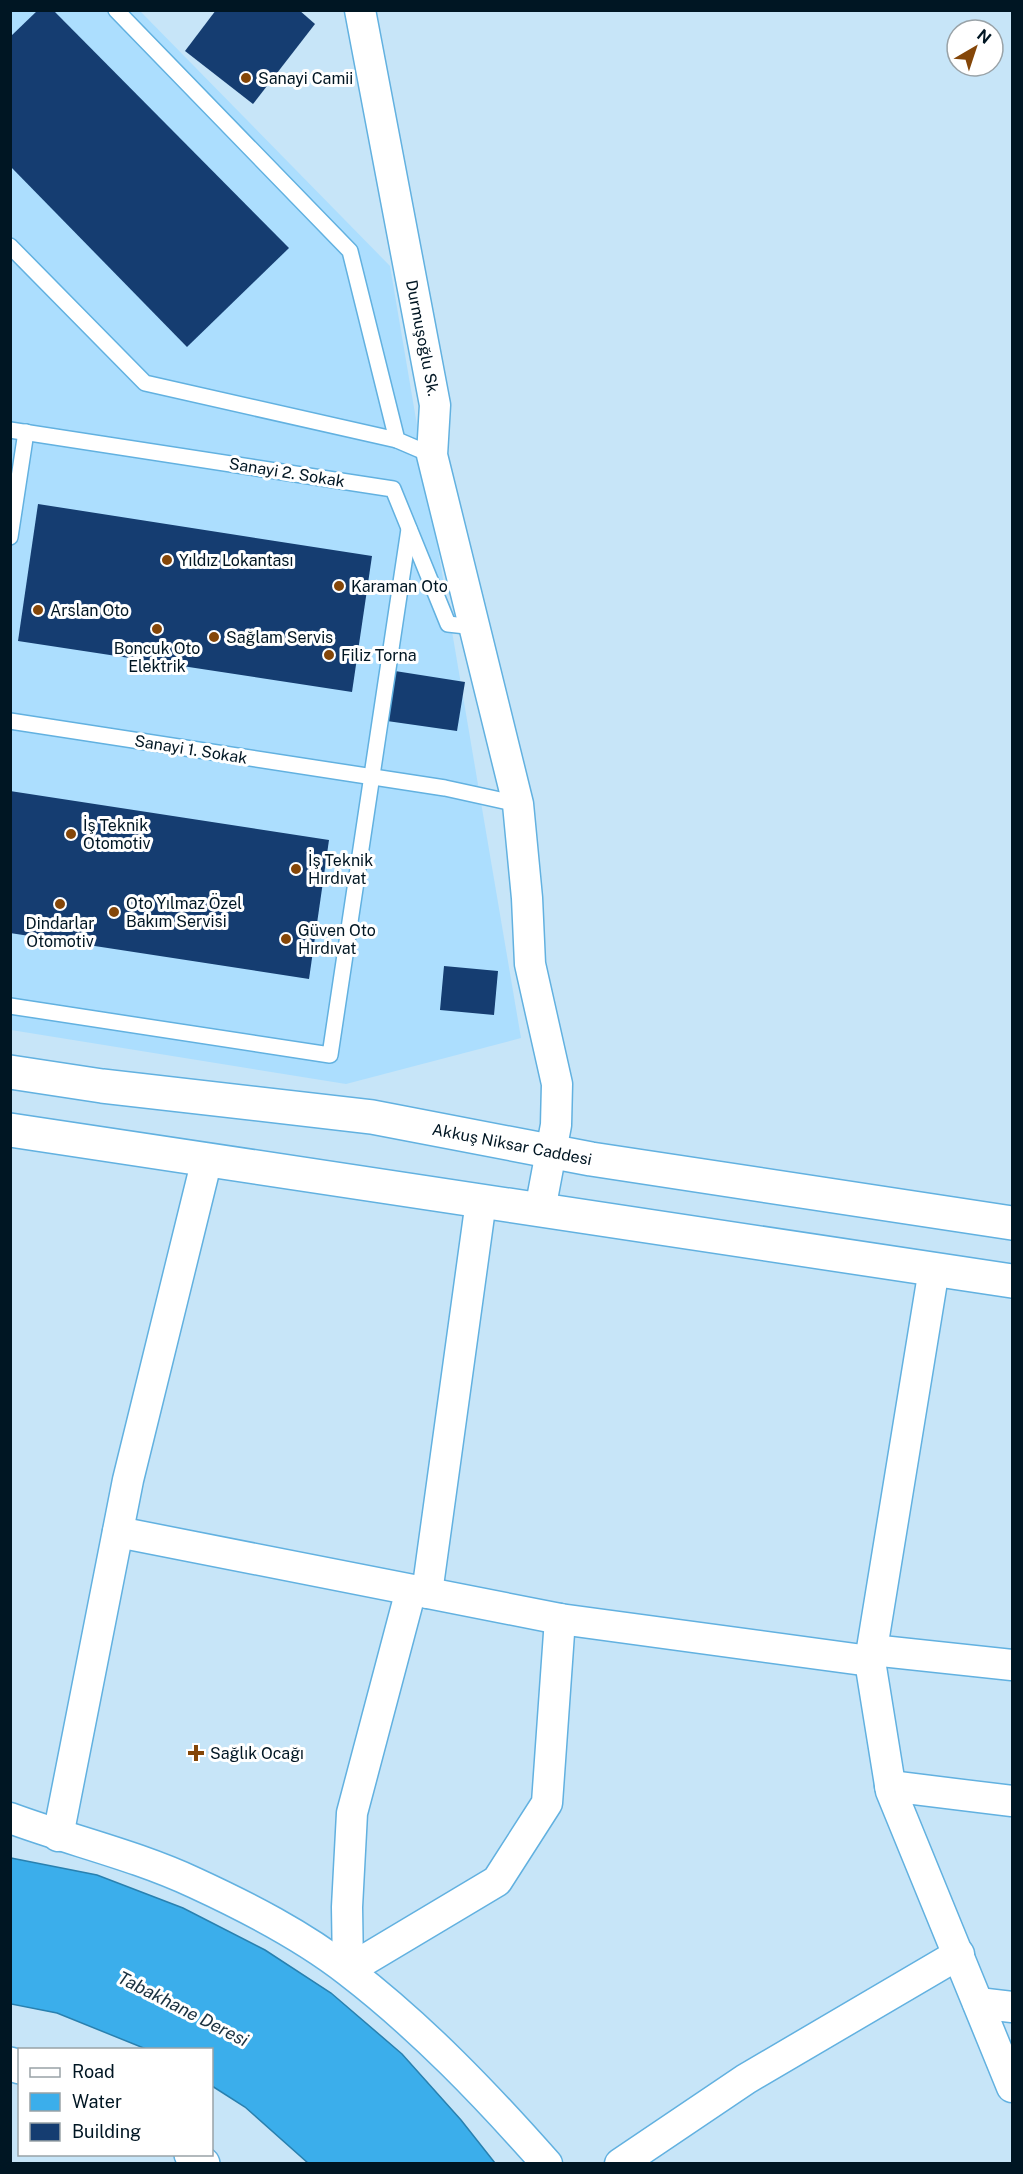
<svg xmlns="http://www.w3.org/2000/svg" width="1023" height="2174" viewBox="0 0 1023 2174" font-family="'Public Sans',sans-serif">
<rect width="100%" height="100%" fill="#c7e5f8"/>
<path fill="#acdefe" d="M10,11H140L390,266L521,1038L346,1084L11,1030Z"/>
<path fill="#3baeeb" stroke="#2980af" stroke-width="1.5" d="M11,1858L97,1875L183,1908L265,1950L331,1993L402,2054L461,2120L495,2163H308L245,2107L212,2086V2050L146,2049L57,2013L11,2004Z"/>
<g fill="#153d71">
<path d="M38,10H53L289,248L187,347L10,166V37Z"/>
<path d="M216,10H299L315,24L253,104L185,51Z"/>
<path d="M38,504L372,556L352,692L18,641Z"/>
<path d="M395,671L465,682L457,731L387,721Z"/>
<path d="M10,791L329,840L309,979L10,933Z"/>
<path d="M444,966L498,971L494,1015L440,1010Z"/>
</g>
<g fill="none" stroke-linecap="round" stroke-linejoin="round">
<defs>
<g id="service">
<path d="M116,10L350,251L397,440L432,455"/>
<path d="M10,246L145,383L397,440"/>
<path d="M10,430L393,489L448,624L475,627"/>
<path d="M10,537L26,432"/>
<path d="M10,721L445,788L518,804"/>
<path d="M10,1006L330,1055L409,529"/>
</g>
<g id="minor">
<path d="M360,10L435,405L432,455L518,804L527,898L530,964L557,1084L556,1125L540,1210"/>
<path d="M934,1269L870,1661L891,1791L1012,2087"/>
<path d="M118,1532L560,1619L870,1661"/>
<path d="M427,1593L481,1201"/>
<path d="M872,1650L1012,1665"/>
<path d="M890,1786L1012,1801"/>
<path d="M10,1818C72,1841 135,1855 195,1883C247,1907 302,1935 348,1971C421,2027 486,2095 547,2164"/>
<path d="M58,1836L128,1480L207,1159"/>
<path d="M348,1970L497,1881L547,1803L560,1619"/>
<path d="M348,1970L347,1907L352,1813L411,1590"/>
<path d="M978,2003L1012,2007"/>
<path d="M620,2164L746,2079L959,1954"/>
</g>
<g id="tertiary">
<path d="M10,2064L20,2067"/>
<path d="M191,2154L203,2164"/>
</g>
<g id="primary">
<path d="M10,1072L102,1086L372,1117L591,1159L1012,1223"/>
<path d="M10,1130L1012,1281"/>
</g>
</defs>
<use href="#service" stroke="#62b1e0" stroke-width="18"/>
<use href="#minor" stroke="#62b1e0" stroke-width="33"/>
<use href="#tertiary" stroke="#62b1e0" stroke-width="36"/>
<use href="#primary" stroke="#62b1e0" stroke-width="36"/>
<use href="#service" stroke="#fff" stroke-width="15"/>
<use href="#minor" stroke="#fff" stroke-width="30"/>
<use href="#tertiary" stroke="#fff" stroke-width="33"/>
<use href="#primary" stroke="#fff" stroke-width="33"/>
</g>
<g fill="#844608" stroke="#fff" stroke-width="2">
<circle cx="246" cy="78" r="6"/>
<circle cx="167" cy="560" r="6"/>
<circle cx="339" cy="586" r="6"/>
<circle cx="38" cy="610" r="6"/>
<circle cx="157" cy="629" r="6"/>
<circle cx="214" cy="637" r="6"/>
<circle cx="329" cy="655" r="6"/>
<circle cx="71" cy="834" r="6"/>
<circle cx="296" cy="869" r="6"/>
<circle cx="60" cy="904" r="6"/>
<circle cx="114" cy="912" r="6"/>
<circle cx="286" cy="939" r="6"/>
<path d="M193 1744h6v6h6v6h-6v6h-6v-6h-6v-6h6z"/>
</g>
<g text-anchor="middle" stroke-width="6" stroke-linejoin="round" paint-order="stroke">
<g font-size="16" fill="#001623" stroke="#fff" text-anchor="start">
<text x="258" y="84">Sanayi Camii</text>
<text x="179" y="566">Yıldız Lokantası</text>
<text x="351" y="592">Karaman Oto</text>
<text x="50" y="616">Arslan Oto</text>
<text x="226" y="643">Sağlam Servis</text>
<text x="157" y="654" text-anchor="middle">Boncuk Oto<tspan x="157" dy="18">Elektrik</tspan></text>
<text x="341" y="661">Filiz Torna</text>
<text x="83" y="831">İş Teknik<tspan x="83" dy="18">Otomotiv</tspan></text>
<text x="308" y="866">İş Teknik<tspan x="308" dy="18">Hırdıvat</tspan></text>
<text x="126" y="909">Oto Yılmaz Özel<tspan x="126" dy="18">Bakım Servisi</tspan></text>
<text x="60" y="929" text-anchor="middle">Dindarlar<tspan x="60" dy="18">Otomotiv</tspan></text>
<text x="298" y="936">Güven Oto<tspan x="298" dy="18">Hırdıvat</tspan></text>
<text x="210" y="1759">Sağlık Ocağı</text>
</g>
<g font-size="16" fill="#001623" stroke="#fff">
<text transform="translate(423 338) rotate(79)" y="6">Durmuşoğlu Sk.</text>
<text transform="translate(287 472) rotate(9)" y="6">Sanayi 2. Sokak</text>
<text transform="translate(191 749) rotate(9)" y="6">Sanayi 1. Sokak</text>
<text transform="translate(512 1144) rotate(11)" y="6">Akkuş Niksar Caddesi</text>
</g>
<g font-size="18" font-style="italic" fill="#1a3140" stroke="#fff">
<text transform="translate(183 2009) rotate(27)" y="6">Tabakhane Deresi</text>
</g>
</g>
<rect width="1023" height="2174" fill="none" stroke="#001623" stroke-width="24"/>
<rect x="18" y="2048" width="195" height="108" fill="#ffffff" stroke="#99a2a7" stroke-width="1.5"/>
<rect x="30" y="2068" width="30" height="9" fill="#ffffff" stroke="#99a2a7" stroke-width="1.5"/>
<text x="72" y="2078" font-size="18" fill="#001623">Road</text>
<rect x="30" y="2093" width="30" height="18" fill="#3baeeb" stroke="#99a2a7" stroke-width="1.5"/>
<text x="72" y="2108" font-size="18" fill="#001623">Water</text>
<rect x="30" y="2123" width="30" height="18" fill="#153d71" stroke="#99a2a7" stroke-width="1.5"/>
<text x="72" y="2138" font-size="18" fill="#001623">Building</text>
<g transform="translate(975 48) rotate(39)"><circle r="28" fill="#ffffff" stroke="#99a2a7" stroke-width="1.5"/>
<path d="M0-4.5L10 22L0 15L-10 22Z" fill="#844608"/>
<text y="-9" font-size="16" font-weight="bold" text-anchor="middle" fill="#001623">N</text>
</g>
</svg>
